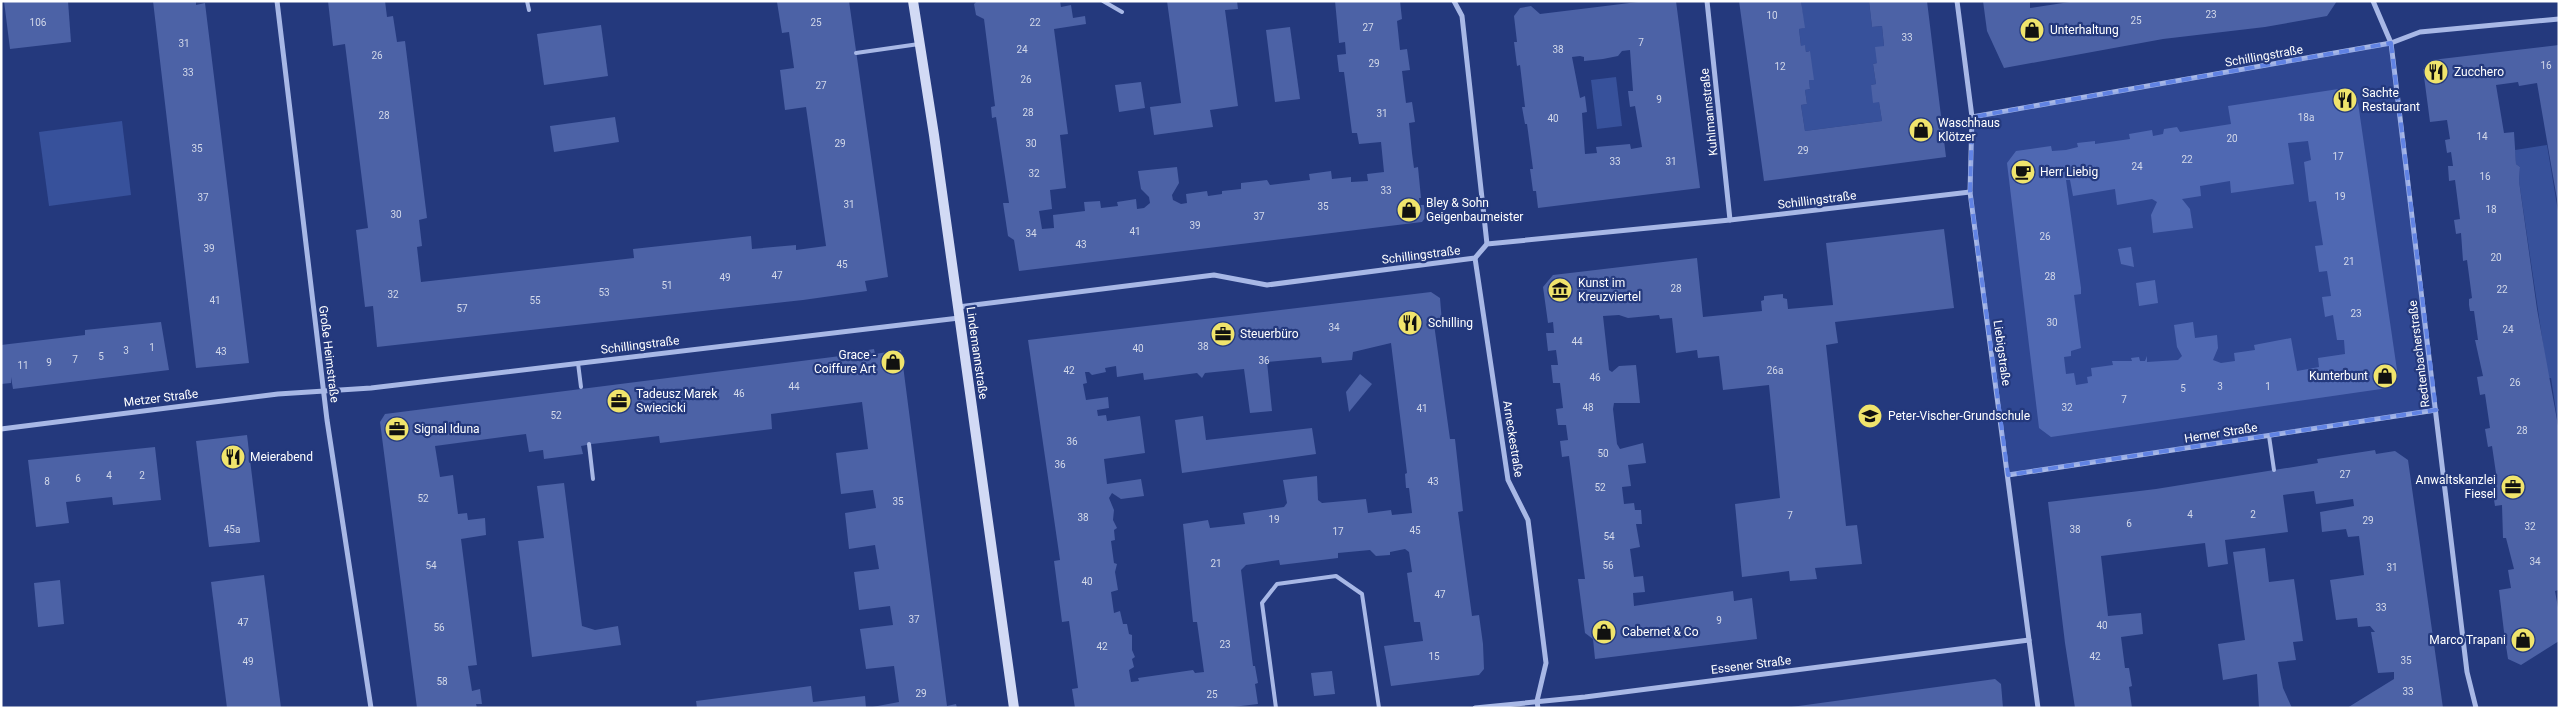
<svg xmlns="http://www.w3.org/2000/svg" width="2560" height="709" viewBox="0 0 2560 709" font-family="Roboto,sans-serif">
<rect width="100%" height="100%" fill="#24397d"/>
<g fill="#37519b">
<path d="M1801,1H1869L1872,27L1882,26L1884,46L1877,63L1873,64L1876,84L1871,85L1879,102L1882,121L1805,131L1801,105L1807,104L1805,90L1810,89L1809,80H1813L1809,51L1806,52L1805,46H1801L1799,29L1804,28Z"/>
<path d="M1616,77L1622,126L1597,129L1591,80Z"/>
<path d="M122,121L131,195L49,206L39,132Z"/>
<path d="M2547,145L2559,217V431L2551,378H2548L2519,181L2520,167L2516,164L2515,150Z"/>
</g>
<g fill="#4c62a6" fill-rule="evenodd">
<path d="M4,1H68L71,42L10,49Z"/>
<path d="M153,1H196V5L205,3L249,363L196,368Z"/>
<path d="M328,1H385L387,17L393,16L397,42L405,41L427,218L419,220L422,246L417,247L421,282L634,258L633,249L751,236L752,249L796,245V250L826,246L806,107L785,110L780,70L794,68L789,32L782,33L777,2L849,1L888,277L865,281L867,291L803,300L377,347L373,306L365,307L356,230L368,228L345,44L333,46Z"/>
<path d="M977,1H1060L1061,7L1071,5L1073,18L1085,16L1086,24L1054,29L1068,134L1060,135L1066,188L1050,190L1052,209L1039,211L1042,229L1054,228L1053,215L1085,211L1084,202L1100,201L1101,208L1118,206L1117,202L1136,199L1137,209L1144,208L1150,203L1149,197L1141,189L1138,171L1177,167L1179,183L1172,195L1173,200L1181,204L1187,203L1186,194L1207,191L1208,196L1222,194V191L1241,189V183L1267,180L1270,185L1310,180L1309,174L1331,171L1332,179L1351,177V182L1368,181L1367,174L1384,172L1381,142L1359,144L1357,133H1352L1344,72H1339L1337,55L1346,54L1345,42L1339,43L1335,1H1400L1402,19L1397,21L1400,50L1407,49L1410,70L1402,71L1406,103L1412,102L1415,122L1409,123L1412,153L1414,168L1418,167L1421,198H1419L1420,205H1424L1425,218L1422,222L1019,271L1014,240L1008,236L1003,203H1009L996,117L992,118L991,107L995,106L984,19L976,15L974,4Z"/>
<path d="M1167,1H1237L1238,9L1225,10L1238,106L1210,110L1213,127L1154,135L1150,107L1181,103Z"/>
<path d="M1646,1H1676L1700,188L1538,208L1536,191H1533L1530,169H1533L1527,124H1525L1522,107H1525L1520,65L1517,66L1514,42H1517L1514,16L1520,8L1531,6L1540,14ZM1630,50L1633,91H1628L1630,107L1635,106L1642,147L1631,149L1630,144L1596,147L1597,153L1585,154L1582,113L1587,112L1585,96L1580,98L1572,57L1580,56L1584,57V61L1603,59L1618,56L1622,51Z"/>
<path d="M1739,1H1801L1805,28L1799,29L1801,46L1805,45L1806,52L1810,51L1814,80H1809L1810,89L1805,90L1807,104L1801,105L1805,131L1882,121L1879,102L1873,103L1871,85L1876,84L1873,64L1877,63L1875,47L1884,46L1882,26L1872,27L1869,1H1927L1946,157L1764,181Z"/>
<path d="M1983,1H2030V8L2076,1H2337L2327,16L2265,27L2163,39L2004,68L1987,31Z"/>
<path d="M601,25L608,76L544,85L537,34Z"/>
<path d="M1290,27L1300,99L1275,102L1266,30Z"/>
<path d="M2559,45V211L2537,83L2519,86L2518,82L2496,85L2504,133L2514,132L2516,164L2520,167L2519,181L2537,309L2559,431V590L2555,591L2559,613V641L2521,665L2508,659L2504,632L2499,590L2511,588L2508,570L2514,569L2506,538H2503L2502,505L2495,506L2491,481L2497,480L2492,446L2488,447L2485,429L2490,428L2485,394L2480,395L2477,377L2483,376L2475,340H2478L2474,311H2470L2469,305V299L2472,298L2467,260L2463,261L2461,233L2456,234L2454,220L2460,219L2455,180L2449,181L2448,166H2453L2451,152L2447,153L2445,140L2450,139L2447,120L2430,122L2423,69L2433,68L2432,60Z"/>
<path d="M1141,82L1145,108L1119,112L1115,85Z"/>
<path d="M2345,88L2357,96L2398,377L2388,388L2051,437L2039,428L2007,163L2016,151L2051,146L2052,151L2066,150L2078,147L2077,143L2095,141V144L2130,139L2129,134L2152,130L2153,136L2163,134L2164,129L2177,127L2180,132L2231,124L2228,106ZM2308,141L2311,160L2304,162L2309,202L2316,201L2323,245L2315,246L2319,272L2327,271L2331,296L2322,297L2325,317L2333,315L2337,340H2344L2345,354L2318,358L2319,367L2297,371L2291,338L2254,345L2255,350L2234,353L2235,361L2221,363L2213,360L2218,348L2217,335L2195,338L2193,322L2174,325L2177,347L2182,356L2178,360L2147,362V356L2145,361H2140L2139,357L2131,358L2132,361H2112L2113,365L2091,368L2092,376L2087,377L2088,383L2076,385L2074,373L2066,374L2064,357L2071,356V351L2081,348L2074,295L2081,294V288L2066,180H2070L2073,196L2115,189L2117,205L2152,199L2157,202L2151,215L2153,233L2193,228L2190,209L2182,199L2201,196L2200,186L2230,181L2231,193L2294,184L2288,143Z"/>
<path d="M615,117L619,142L554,152L550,126Z"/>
<path d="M1944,229L1954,308L1835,322L1838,343L1826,345L1846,526L1857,525L1862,564L1815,568L1817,579L1790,581L1789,571L1742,577L1735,504L1780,498L1769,385L1723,390L1719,356L1698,358L1697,350L1676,353L1672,318L1660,319L1659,315L1628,318L1619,315L1603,316L1609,370L1612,372L1619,366L1636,365L1640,403H1614L1613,409L1617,444L1620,449L1643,443L1646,463L1628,465L1631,486L1622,487L1624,504L1634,503L1635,510H1641L1642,524H1636L1640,547L1630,549L1634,577L1643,576L1645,592L1633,593L1634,606L1733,591L1734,601L1752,598L1757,639L1595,659L1593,639L1585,633L1578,579H1585L1569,456L1562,457L1560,441L1568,440L1566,425H1558L1556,409L1563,408L1560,383H1553L1551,365H1558L1556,350L1548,351L1546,333H1554L1553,322L1548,323L1543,287L1553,275L1697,258L1703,317L1762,311L1761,301L1764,300V296L1783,294V298L1787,299L1788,309L1833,305L1826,243Z"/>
<path d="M2131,247L2134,267L2121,264L2118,249Z"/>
<path d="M2155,280L2158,303L2139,306L2136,283Z"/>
<path d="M1431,292L1440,298L1442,323L1434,324L1450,439H1455L1463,511L1458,512L1472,616L1479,615L1483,644L1484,669L1479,675L1391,686L1384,646L1423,641L1420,622H1414L1407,573L1412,572L1409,552L1405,549L1390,552V555L1376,556L1370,550L1338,553V558L1280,565L1279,560L1246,565L1241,570L1253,666H1255L1258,683L1255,684L1258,704L1224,708H1075L1072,689L1078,688L1069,621L1062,622L1054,561L1060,560L1028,340ZM1391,343L1407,473L1405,474L1406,488H1409L1412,513L1392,515L1391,510L1368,513L1366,499L1322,503L1318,500L1317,476L1283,480L1287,503L1284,507L1243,513L1245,524L1210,528L1208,520L1183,524L1193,622H1197L1204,672L1195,673L1193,670L1138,678L1139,681L1131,682L1129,670L1134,667L1132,659L1135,657L1132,650V635L1129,634L1127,624H1123L1120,611L1114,613L1111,592L1118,590L1115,572L1117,564L1114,563L1111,541L1115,540L1114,530L1117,528L1113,520L1114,510L1109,498L1112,493L1121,499L1144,496L1141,479L1107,484L1104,459L1145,453L1140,416L1107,421L1106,415L1098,416L1097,410L1109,408L1108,397L1086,400L1083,384L1087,383L1085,372H1089L1092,375L1106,372L1105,368L1116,366L1117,377L1143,373L1144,380L1197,373L1202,378L1205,373L1244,369L1250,413L1272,411L1267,362L1321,357L1322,363L1352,360L1353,352Z"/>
<path d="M161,322L169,370L13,389L11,377V383L1,384V345L85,335V330Z"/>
<path d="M874,349L875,354L901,350L947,706L956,704L957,708H867L899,702L894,666L866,669L860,629L893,625L890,606L859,610L854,572L879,569L875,545L849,549L845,513L876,508L873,490L841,494L836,453L868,449L862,402L771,414L772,429L660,443L659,436L592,444L581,446L583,454L544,459L543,450L529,452L526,434L435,446L440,477L453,475L458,514L467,513L468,520L485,518L486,535L461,539L477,665L468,666L472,691L480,689L482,704H476L477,708H417L380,422L385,414L856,354V352Z"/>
<path d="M1360,374L1372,384L1349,412L1346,392Z"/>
<path d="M1203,416L1206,440L1312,428L1316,454L1182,473L1175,420Z"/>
<path d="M247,435L260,542L209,547L196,441Z"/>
<path d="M155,447L161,500L113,505L112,497L66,502L69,523L36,527L28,460Z"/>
<path d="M2375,450L2376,454L2395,451L2408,460L2443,708H2347L2394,679V672L2378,673L2371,632H2375L2370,626L2358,627L2357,618L2336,620L2330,580L2364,575L2359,536L2348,537L2346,529L2322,532L2320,512L2354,506L2353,499L2316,504L2314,491L2283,495L2288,532L2225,540L2228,564L2208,567L2205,543L2101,556L2108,616L2141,613L2143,634L2121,637L2125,668H2129L2132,686L2129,687L2132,708H2075L2065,643L2048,502L2156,489L2318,463L2317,459Z"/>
<path d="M564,483L582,626L595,630L618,626L621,645L532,657L518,541L544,538L537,486Z"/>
<path d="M2265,548L2269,582L2294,579L2303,641L2293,642L2296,660L2278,662L2283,688L2292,708H2259L2257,674L2223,680L2218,644L2245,640L2233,552Z"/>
<path d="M264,575L281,708H227L211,582Z"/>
<path d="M60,580L64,624L38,627L34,583Z"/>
<path d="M1332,671L1335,694L1314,696L1311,673Z"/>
<path d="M1995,679L2001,684L2003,708H1784Z"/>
<path d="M811,686L813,702L865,696L866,708H697L696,701Z"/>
</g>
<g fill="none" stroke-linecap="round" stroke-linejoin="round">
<g stroke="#a8b8e6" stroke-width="4">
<path d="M527,1L529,10"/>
<path d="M1103,1L1122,12"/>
<path d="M856,53L919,44"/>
<path d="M578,363L581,387"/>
<path d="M2269,436L2274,470"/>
<path d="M589,444L593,479"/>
<path d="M1276,708L1262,603L1277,584L1336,576L1362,594L1379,708"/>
</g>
<g stroke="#a8b8e6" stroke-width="5">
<path d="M277,1L327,420L371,708"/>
<path d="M1454,1L1462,16L1487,244"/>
<path d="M1707,1L1730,220"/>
<path d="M1957,1L1972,117L1970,192L2038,708"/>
<path d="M2373,1L2391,43L2467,672L2476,708"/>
<path d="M1972,117L2391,43L2420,32L2559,19"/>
<path d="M1475,258L1508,480L1528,520L1546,663L1537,701L1538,708"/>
<path d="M958,307L1214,275L1267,285L1475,258L1487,244L1730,220L1970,192"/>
<path d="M1,429L278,394L371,388L959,318"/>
<path d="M2008,475L2436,410"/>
<path d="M1475,708L1585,697L2029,640"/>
</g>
<path stroke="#d2daf5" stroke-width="10" d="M913,1L934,135L1014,708"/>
</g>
<path fill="#6183e4" fill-opacity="0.2" stroke="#6183e4" stroke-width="4" stroke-dasharray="10 6" stroke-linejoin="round" d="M2391,43L2436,410L2008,475L1970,192L1972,117Z"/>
<defs>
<symbol id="shop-disc" viewBox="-11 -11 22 22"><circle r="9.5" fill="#f0e46c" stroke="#24397d"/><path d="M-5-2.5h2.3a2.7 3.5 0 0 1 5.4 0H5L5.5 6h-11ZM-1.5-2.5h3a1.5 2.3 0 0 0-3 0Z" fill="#111"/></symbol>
<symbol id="restaurant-disc" viewBox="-11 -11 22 22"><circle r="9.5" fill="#f0e46c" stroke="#24397d"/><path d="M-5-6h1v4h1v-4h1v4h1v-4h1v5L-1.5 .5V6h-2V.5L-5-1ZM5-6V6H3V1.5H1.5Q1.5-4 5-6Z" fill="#111"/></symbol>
<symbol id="cafe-disc" viewBox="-11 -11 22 22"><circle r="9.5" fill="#f0e46c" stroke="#24397d"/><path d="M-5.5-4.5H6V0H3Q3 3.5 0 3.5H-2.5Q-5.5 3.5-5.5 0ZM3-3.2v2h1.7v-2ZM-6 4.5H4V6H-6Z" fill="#111"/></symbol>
<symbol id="museum-disc" viewBox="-11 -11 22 22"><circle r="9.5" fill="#f0e46c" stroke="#24397d"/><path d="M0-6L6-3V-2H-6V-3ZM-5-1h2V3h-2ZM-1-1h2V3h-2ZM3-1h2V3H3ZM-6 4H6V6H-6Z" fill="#111"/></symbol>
<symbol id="office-disc" viewBox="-11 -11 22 22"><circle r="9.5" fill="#f0e46c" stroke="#24397d"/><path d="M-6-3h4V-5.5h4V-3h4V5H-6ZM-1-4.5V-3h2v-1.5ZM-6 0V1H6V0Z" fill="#111"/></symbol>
<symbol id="school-disc" viewBox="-11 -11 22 22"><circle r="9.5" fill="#f0e46c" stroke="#24397d"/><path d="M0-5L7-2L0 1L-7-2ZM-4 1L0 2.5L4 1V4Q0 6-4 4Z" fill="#111"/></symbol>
</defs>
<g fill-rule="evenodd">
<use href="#shop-disc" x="2018" y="16" width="28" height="28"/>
<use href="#restaurant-disc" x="2422" y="58" width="28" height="28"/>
<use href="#restaurant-disc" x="2331" y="86" width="28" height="28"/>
<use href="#shop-disc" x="1907" y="116" width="28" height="28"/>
<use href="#cafe-disc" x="2009" y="158" width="28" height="28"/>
<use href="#shop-disc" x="1395" y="196" width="28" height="28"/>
<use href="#museum-disc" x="1546" y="276" width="28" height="28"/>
<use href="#restaurant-disc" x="1396" y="309" width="28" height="28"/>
<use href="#office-disc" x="1209" y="320" width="28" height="28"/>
<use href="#shop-disc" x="879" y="348" width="28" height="28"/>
<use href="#shop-disc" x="2371" y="362" width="28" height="28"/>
<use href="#office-disc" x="605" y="387" width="28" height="28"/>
<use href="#school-disc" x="1856" y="402" width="28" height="28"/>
<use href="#office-disc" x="383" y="415" width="28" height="28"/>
<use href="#restaurant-disc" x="219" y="443" width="28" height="28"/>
<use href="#office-disc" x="2499" y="473" width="28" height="28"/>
<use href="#shop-disc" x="1590" y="618" width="28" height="28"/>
<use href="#shop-disc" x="2509" y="626" width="28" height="28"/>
</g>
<g text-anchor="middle" stroke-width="4.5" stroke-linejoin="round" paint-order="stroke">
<g font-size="10" fill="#d2d8e9">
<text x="2211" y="18">23</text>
<text x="1772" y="19">10</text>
<text x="2136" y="24">25</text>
<text x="38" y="26">106</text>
<text x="816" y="26">25</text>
<text x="1035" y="26">22</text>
<text x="1368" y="31">27</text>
<text x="1907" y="41">33</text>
<text x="1641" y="46">7</text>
<text x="184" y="47">31</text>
<text x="1022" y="53">24</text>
<text x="1558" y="53">38</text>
<text x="377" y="59">26</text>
<text x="1374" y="67">29</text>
<text x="2546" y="69">16</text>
<text x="1780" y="70">12</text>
<text x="188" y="76">33</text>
<text x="1026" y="83">26</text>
<text x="821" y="89">27</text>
<text x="1659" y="103">9</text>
<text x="1028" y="116">28</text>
<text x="1382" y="117">31</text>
<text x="384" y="119">28</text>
<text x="2306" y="121">18a</text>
<text x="1553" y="122">40</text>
<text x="2482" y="140">14</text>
<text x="2232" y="142">20</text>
<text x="840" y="147">29</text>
<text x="1031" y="147">30</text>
<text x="197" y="152">35</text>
<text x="1803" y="154">29</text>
<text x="2338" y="160">17</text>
<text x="2187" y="163">22</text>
<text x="1615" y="165">33</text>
<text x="1671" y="165">31</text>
<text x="2137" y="170">24</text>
<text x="1034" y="177">32</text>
<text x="2485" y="180">16</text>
<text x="1386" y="194">33</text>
<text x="2340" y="200">19</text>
<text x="203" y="201">37</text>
<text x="849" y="208">31</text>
<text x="1323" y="210">35</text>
<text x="2491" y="213">18</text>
<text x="396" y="218">30</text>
<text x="1259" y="220">37</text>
<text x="1195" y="229">39</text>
<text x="1135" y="235">41</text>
<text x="1031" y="237">34</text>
<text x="2045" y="240">26</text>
<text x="1081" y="248">43</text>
<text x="209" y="252">39</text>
<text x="2496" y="261">20</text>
<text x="2349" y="265">21</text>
<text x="842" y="268">45</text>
<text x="777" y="279">47</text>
<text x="2050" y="280">28</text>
<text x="725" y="281">49</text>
<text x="667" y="289">51</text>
<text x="1676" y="292">28</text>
<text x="2502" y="293">22</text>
<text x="604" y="296">53</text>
<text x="393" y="298">32</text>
<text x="215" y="304">41</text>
<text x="535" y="304">55</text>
<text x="462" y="312">57</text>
<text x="2356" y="317">23</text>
<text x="2052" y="326">30</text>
<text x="1334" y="331">34</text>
<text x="2508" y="333">24</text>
<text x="1577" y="345">44</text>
<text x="1203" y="350">38</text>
<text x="152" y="351">1</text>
<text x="1138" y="352">40</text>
<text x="126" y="354">3</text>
<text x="221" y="355">43</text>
<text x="101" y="360">5</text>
<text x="75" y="363">7</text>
<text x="1264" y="364">36</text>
<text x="49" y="366">9</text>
<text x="23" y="369">11</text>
<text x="1069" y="374">42</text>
<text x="1775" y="374">26a</text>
<text x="1595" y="381">46</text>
<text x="2515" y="386">26</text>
<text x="794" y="390">44</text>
<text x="2220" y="390">3</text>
<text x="2268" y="390">1</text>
<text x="2183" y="392">5</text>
<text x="739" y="397">46</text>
<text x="2124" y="403">7</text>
<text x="1588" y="411">48</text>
<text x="2067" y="411">32</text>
<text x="1422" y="412">41</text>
<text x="556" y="419">52</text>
<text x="2522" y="434">28</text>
<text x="1072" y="445">36</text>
<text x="1603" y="457">50</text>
<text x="1060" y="468">36</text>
<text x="2345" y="478">27</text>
<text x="109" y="479">4</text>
<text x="142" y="479">2</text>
<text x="78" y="482">6</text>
<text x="47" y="485">8</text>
<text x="1433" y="485">43</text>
<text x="1600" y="491">52</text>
<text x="423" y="502">52</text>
<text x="898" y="505">35</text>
<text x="2190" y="518">4</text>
<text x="2253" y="518">2</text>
<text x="1790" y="519">7</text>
<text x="1083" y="521">38</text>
<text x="1274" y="523">19</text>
<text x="2368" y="524">29</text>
<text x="2129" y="527">6</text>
<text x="2530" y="530">32</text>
<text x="232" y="533">45a</text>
<text x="2075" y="533">38</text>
<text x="1415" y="534">45</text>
<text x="1338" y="535">17</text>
<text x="1609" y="540">54</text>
<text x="2535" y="565">34</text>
<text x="1216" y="567">21</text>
<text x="431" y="569">54</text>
<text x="1608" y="569">56</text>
<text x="2392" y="571">31</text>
<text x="1087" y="585">40</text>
<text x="1440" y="598">47</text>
<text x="2381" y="611">33</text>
<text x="914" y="623">37</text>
<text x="1719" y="624">9</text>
<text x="243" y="626">47</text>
<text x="2102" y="629">40</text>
<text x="439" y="631">56</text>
<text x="1225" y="648">23</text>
<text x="1102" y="650">42</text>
<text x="1434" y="660">15</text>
<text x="2095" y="660">42</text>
<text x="2406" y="664">35</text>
<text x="248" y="665">49</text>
<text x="442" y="685">58</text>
<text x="2408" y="695">33</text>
<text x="921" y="697">29</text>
<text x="1212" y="698">25</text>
</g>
<g font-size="12" fill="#fff" stroke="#24397d" text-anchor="start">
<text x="2050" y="34">Unterhaltung</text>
<text x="2454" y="76">Zucchero</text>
<text x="2362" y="97">Sachte<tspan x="2362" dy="14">Restaurant</tspan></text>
<text x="1938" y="127">Waschhaus<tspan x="1938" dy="14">Klötzer</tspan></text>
<text x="2040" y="176">Herr Liebig</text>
<text x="1426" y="207">Bley &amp; Sohn<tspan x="1426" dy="14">Geigenbaumeister</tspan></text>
<text x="1578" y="287">Kunst im<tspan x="1578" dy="14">Kreuzviertel</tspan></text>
<text x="1428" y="327">Schilling</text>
<text x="1240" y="338">Steuerbüro</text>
<text x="876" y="359" text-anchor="end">Grace -<tspan x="876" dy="14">Coiffure Art</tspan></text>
<text x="2368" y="380" text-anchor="end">Kunterbunt</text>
<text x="636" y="398">Tadeusz Marek<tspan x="636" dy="14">Swiecicki</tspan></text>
<text x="1888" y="420">Peter-Vischer-Grundschule</text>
<text x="414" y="433">Signal Iduna</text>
<text x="250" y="461">Meierabend</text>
<text x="2496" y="484" text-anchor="end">Anwaltskanzlei<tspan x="2496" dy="14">Fiesel</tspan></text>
<text x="1622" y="636">Cabernet &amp; Co</text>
<text x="2506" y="644" text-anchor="end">Marco Trapani</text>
</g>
<g font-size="12" fill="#fff" stroke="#24397d">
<text transform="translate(2264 56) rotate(-10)" y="4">Schillingstraße</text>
<text transform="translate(1709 112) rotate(-96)" y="4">Kuhlmannstraße</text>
<text transform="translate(1817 200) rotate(-7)" y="4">Schillingstraße</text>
<text transform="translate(1421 255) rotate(-7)" y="4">Schillingstraße</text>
<text transform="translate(640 345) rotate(-7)" y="4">Schillingstraße</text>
<text transform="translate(977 353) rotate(82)" y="4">Lindemannstraße</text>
<text transform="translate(2002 353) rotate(82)" y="4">Liebigstraße</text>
<text transform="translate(329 354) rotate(83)" y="4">Große Heimstraße</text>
<text transform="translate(2419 354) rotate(-97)" y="4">Redtenbacherstraße</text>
<text transform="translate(161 398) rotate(-7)" y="4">Metzer Straße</text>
<text transform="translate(2221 433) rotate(-9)" y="4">Herner Straße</text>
<text transform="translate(1513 439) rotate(81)" y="4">Arneckestraße</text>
<text transform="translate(1751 665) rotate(-7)" y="4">Essener Straße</text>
</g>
</g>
<rect width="2560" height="709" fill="none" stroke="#ffffff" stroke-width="5"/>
</svg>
